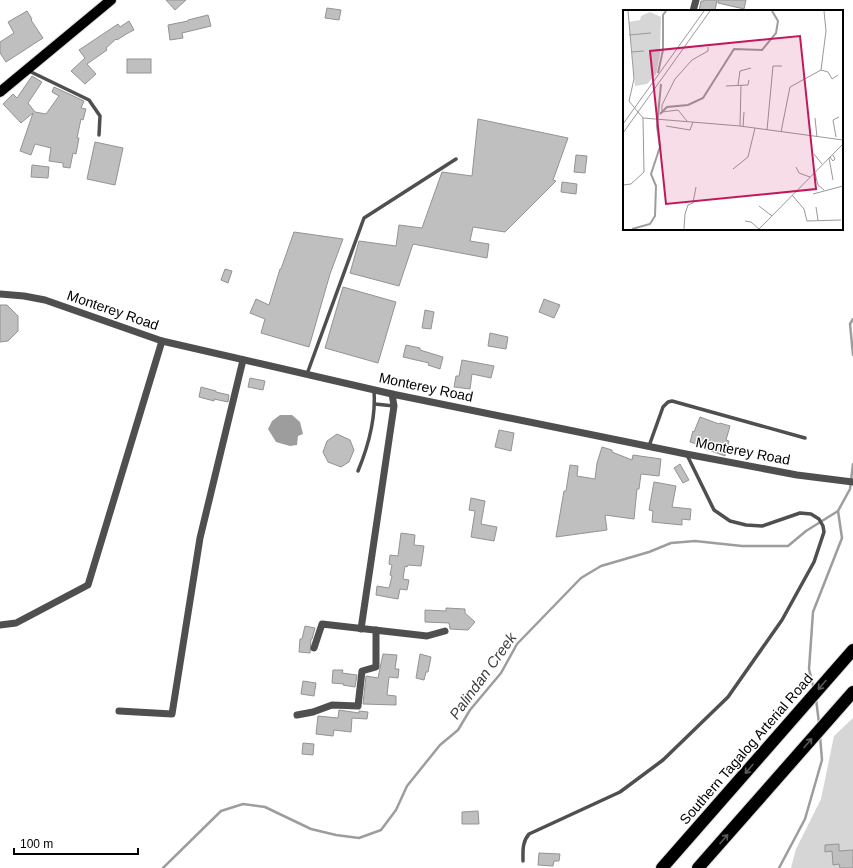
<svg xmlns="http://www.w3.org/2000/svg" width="853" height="868" viewBox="0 0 853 868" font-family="Helvetica,sans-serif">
<rect width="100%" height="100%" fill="#fff"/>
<path fill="#d6d6d6" d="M853,718V868H791L796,849L821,799L834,736Z"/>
<path fill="#9d9d9d" d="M280,415H292L300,422L303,434L298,436L297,445L290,446L276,442L268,429L272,421Z"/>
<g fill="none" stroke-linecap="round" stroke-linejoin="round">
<g stroke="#9d9d9d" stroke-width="2.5">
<path d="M853,319L850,324L853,355"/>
<path d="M814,690L809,669L813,612L842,538L838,511"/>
<path d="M816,699L819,723"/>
<path d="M163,868L221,811L243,804L265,807L311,829L336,835L359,838L381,830L396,810L407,786L440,745L458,730L470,710L501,673L517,644L581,578L601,566L649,552L671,543L695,541L742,546H788L806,531L838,511L850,489L853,464"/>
<path d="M779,868L805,819L822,760L820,736"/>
</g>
</g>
<g fill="#bfbfbf" stroke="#939393">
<path d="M166,0H186L175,10Z"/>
<path d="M704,0H717L715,11H699L701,1H704Z"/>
<path d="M718,0H746L744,9L718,3Z"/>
<path d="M327,8L341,10L339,20L325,18Z"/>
<path d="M27,11L32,19L31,20L43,38L6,62L0,53V42L14,33L8,22Z"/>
<path d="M208,15L211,26L182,33L183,38L170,40L168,25L188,21V20Z"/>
<path d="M129,21L134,30L128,33L117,40L116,39L106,48L107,50L87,64L96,74L85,84L71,71L85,58L79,50L118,24L120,27Z"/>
<rect x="127" y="59" width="24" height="14"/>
<path d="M32,76L42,82L28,103L35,112L46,114L59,96L52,92L54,87L84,101L81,108L86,109L83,120L81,119L77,138H79L76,154L73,153L70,168L63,167V163L49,161L51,148L35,144L31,155L20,151L33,113L21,123L3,104L13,94L17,98Z"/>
<path d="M478,119L568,138L553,180L556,181L505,232L473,227L470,241L489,244L487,258L413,244L399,286L350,273L359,241L396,246L399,225L422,228L442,172L472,176Z"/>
<path d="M95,142L123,148L115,185L87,179Z"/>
<path d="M576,155L587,156L585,173L574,172Z"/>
<path d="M32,165L49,167L48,178L31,177Z"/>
<path d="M562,182L577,184L576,194L561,192Z"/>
<path d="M294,232L343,239L330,274L309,347L261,333L265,319L250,313L256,299L269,305L280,269H281Z"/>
<path d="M225,269L232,271L228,283L221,280Z"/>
<path d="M343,287L396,302L378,363L325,348Z"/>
<path d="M544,299L560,305L554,318L539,312Z"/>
<path d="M0,305H7L18,316V331L8,341L0,342Z"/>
<path d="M425,310L434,312L431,329L422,328Z"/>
<path d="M490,333L508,337L506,349L488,346Z"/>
<path d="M406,345L420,348V350L443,357L440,369L428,365L429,363L403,357Z"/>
<path d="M462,360L494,366L491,378L472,374L470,389L454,387L456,376H459Z"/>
<path d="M250,378L265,381L263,390L248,387Z"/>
<path d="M201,387L216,391V392L229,395L228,402L214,399V401L199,397Z"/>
<path d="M700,417L719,424L720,423L730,426L726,440L729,441L725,456L700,447V445L690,442L693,431L694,432Z"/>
<path d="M499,430L514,433L511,451L495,447Z"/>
<path d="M337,434L350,440L354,450L349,462L341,467L328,462L323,452L327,441Z"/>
<path d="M602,447L612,450V452L632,460L633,455L661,459L659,476L641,474L639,489H637L634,519L605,515L607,530L556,537L564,491H566L570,465L578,466L577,476L595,479L597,463Z"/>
<path d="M680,464L689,480L683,483L674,468Z"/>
<path d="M654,482L676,486L672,507L691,509L690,520L682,519V525L652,522L653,511L649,510Z"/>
<path d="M471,498L485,501L481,524L497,527L494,541L471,537L475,511L469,510Z"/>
<path d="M401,533L415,535L414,545L424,546L421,566L408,565L407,567L405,566L403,579L409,580L407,590L400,589L398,599L376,595L377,586L389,588L392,576L390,575L392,565L389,564L390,555L398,556Z"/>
<path d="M446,608L465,609V613L475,622L468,630L450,629L449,623L425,622V610L446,611Z"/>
<path d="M305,626L315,628L312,639H311L310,653L299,652L300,639H302Z"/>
<path d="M383,654L397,655L395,669H399L398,678L389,677L387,695L396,696V705L363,704L366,676L378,678Z"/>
<path d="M420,654L431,657L428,672H426L424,680L416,678Z"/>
<path d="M333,670H343L342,673L357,675L355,687L343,685L344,684L332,683Z"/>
<path d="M303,681L316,683L314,696L301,694Z"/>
<path d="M339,710L359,713V711L368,712L367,719L352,718L351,732L334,730L333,736L316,734L318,716L338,718Z"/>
<path d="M303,743L314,744L313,755L302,754Z"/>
<path d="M478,811L479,824H462V812Z"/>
<path d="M839,844V851L853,850V868H840L839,864L833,865L832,851L825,852V845Z"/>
<path d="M539,853L560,854L559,861H554L553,866L538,865Z"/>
</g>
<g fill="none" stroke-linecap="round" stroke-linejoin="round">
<defs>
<path id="primary" d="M0,92L111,0"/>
<g id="highway">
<path d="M662,868L853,650"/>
<path d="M698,868L853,692"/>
</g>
</defs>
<use href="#primary" stroke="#dbdbdb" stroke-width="12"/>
<use href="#highway" stroke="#dbdbdb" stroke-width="14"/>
<g stroke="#4f4f4f" stroke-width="3.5">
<path d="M27,70L89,100L100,116L99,135"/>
<path d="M307,374L364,218L456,159"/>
<path d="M375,404L394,406"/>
<path d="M649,446L663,407L668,402L672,401L805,438"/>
<path d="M358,471C368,447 376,417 374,390"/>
<path d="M523,861C523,851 522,842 529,834L620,792L663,760L728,697L782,620L814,562L824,532L823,526L819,519L811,514L800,513L762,526L746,525L730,521L714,510L687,455"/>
</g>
<g stroke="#4f4f4f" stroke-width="7">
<path d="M693,11L696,0"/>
<path d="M0,294L24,296L45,300L162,341L392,394L686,454L797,475L853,482"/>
<path d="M0,625L16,623L88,585L162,341"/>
<path d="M361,629L394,406L392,394"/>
<path d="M314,648L322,624L427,636L445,631"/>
<path d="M119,711L172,714L200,538L243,360"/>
<path d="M297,715L313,712L332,705L358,706L362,671L376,667V630"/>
</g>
<use href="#primary" stroke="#000" stroke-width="10"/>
<use href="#highway" stroke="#000" stroke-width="12"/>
</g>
<defs><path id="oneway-shaft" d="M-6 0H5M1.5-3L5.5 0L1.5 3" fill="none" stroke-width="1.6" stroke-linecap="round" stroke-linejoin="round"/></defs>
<g stroke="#595959">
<use href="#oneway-shaft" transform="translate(822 685) rotate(131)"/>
<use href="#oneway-shaft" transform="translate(808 743) rotate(-49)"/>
<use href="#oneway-shaft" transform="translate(749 769) rotate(131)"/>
<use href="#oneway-shaft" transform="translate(724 839) rotate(-49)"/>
</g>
<g text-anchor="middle" stroke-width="3" stroke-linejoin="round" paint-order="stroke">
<g font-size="14" fill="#000" stroke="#fff">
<text transform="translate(113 310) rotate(19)" y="5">Monterey Road</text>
<text transform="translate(426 387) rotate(12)" y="5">Monterey Road</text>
<text transform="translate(743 451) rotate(11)" y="5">Monterey Road</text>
<text transform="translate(746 749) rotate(-49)" y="5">Southern Tagalog Arterial Road</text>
</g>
<g font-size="15" font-style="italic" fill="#3e3e3e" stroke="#fff">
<text transform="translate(483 676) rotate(-54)" y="5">Palindan Creek</text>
</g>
</g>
<g transform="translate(623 10)">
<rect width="220" height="220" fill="#fff"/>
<path d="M27,2L38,7L37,44L33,64L24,74L12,76L6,12L17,10L18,6Z" fill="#d6d6d6"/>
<path fill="none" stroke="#9d9d9d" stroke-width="2" d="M35,63L40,40V5L43,1M37,104L44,97L65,95L80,88L111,39L139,40L153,23L155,11L149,1M9,219L27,214L32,206L33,176L28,164L37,137L34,116L38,74"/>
<path fill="none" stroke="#999" stroke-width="1" d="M5,1L11,69L6,91L20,108L117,116L220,130M6,25L28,23M9,42L21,41M198,60L205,62L209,69L215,65M115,75L117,61L128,58M103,76L125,75L126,70M192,108L194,127M64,111L55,100L39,102V95L52,69L69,50L85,41V37M0,114L81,1M43,116L67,120L70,112M117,116L118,75M120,117L121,102M144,120L150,56H159M158,122L167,77L198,60L203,21L201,1M0,123L87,1M213,127L210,110L216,107M191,144L199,154M207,147L210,151L212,149L210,145M206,148L210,170M173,157L176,163L187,167M110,159L125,147L132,118M192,163L195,175L201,180M0,175L8,174L21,162L20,108M190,184L220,176M169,185L181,199L184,211L218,210M136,196L149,206M193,197L195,210M122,211L128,212L136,219M61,219L62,204L65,195L70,193L73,177M136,219L220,134"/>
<path fill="#c2185b" fill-opacity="0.15" stroke="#c2185b" stroke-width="2" d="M177,26L193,179L43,194L27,41Z"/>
<rect width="220" height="220" fill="none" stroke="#000" stroke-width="2"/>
</g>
<path d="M14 848v6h124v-6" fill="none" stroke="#000000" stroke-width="2"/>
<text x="20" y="848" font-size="12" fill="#000000" stroke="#ffffff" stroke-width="3" paint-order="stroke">100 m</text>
</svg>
